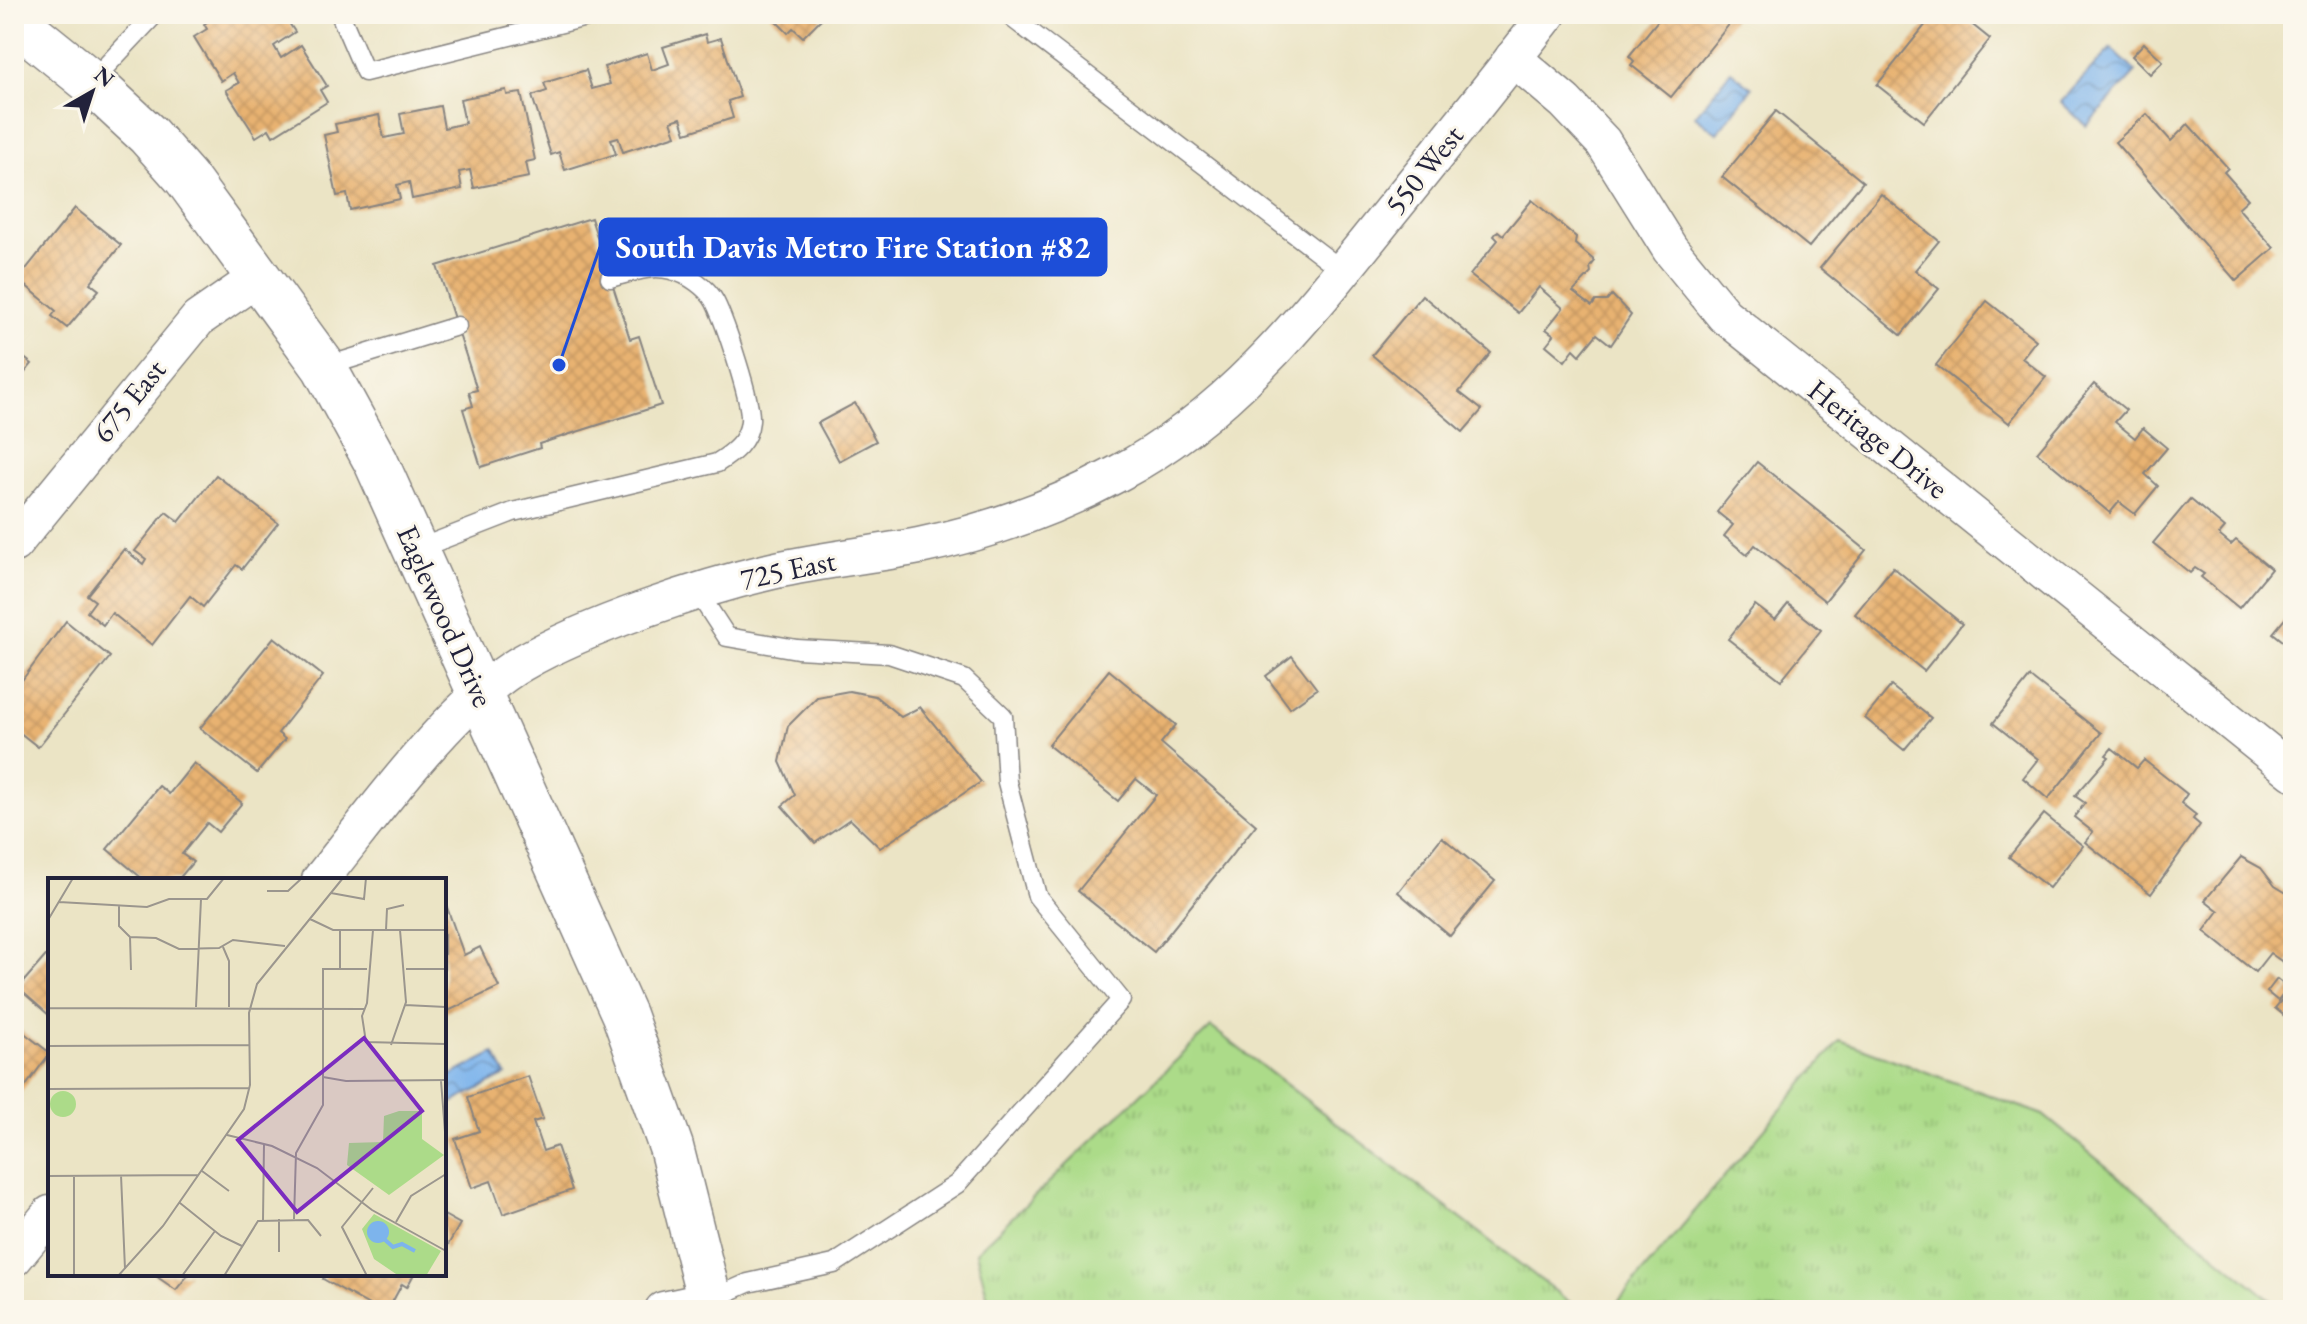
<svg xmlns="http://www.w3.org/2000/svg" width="2307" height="1324" viewBox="0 0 2307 1324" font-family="'EB Garamond',serif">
<defs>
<pattern id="grass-tufts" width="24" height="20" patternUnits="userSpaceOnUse" patternTransform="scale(2)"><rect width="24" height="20" fill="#acdb89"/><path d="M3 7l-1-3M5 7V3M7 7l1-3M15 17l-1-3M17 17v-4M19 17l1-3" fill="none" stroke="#94bc77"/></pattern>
<pattern id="water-waves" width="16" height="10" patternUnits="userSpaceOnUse" patternTransform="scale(2)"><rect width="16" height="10" fill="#7db4ec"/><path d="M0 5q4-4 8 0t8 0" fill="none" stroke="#6692c0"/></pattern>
<pattern id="building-cross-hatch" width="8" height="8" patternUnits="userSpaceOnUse" patternTransform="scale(2)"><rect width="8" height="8" fill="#e8b271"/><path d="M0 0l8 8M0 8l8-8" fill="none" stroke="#c79963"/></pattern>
</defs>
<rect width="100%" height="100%" fill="#fbf7ec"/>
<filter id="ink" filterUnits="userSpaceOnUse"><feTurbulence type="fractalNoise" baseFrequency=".0125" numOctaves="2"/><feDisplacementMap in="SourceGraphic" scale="16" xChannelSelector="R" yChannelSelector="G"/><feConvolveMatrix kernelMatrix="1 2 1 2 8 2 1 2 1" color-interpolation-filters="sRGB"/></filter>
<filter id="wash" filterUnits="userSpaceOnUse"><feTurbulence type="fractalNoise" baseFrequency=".006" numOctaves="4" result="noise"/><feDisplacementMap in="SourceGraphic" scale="32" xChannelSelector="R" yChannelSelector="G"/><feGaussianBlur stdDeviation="1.8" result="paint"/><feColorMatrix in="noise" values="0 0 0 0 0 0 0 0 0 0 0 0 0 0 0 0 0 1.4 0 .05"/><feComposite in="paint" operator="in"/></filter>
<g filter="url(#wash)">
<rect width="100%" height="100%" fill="#ebe4c5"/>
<g fill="url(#grass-tufts)" stroke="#677e62" stroke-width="2">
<path d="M1211,1027L1580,1310H991L976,1252Z"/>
<path d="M1840,1040L2043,1115L2283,1310H1611Z"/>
</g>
<g fill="url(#water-waves)" stroke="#506b94" stroke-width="2">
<path d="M2111,48L2136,72L2086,126L2061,102Z"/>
<path d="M1731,71L1752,88L1717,133L1695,116Z"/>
<path d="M494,1053L506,1075L450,1104L444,1092V1079Z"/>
</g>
<g id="blocks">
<g fill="url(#building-cross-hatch)">
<path d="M220,14H283L295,32L274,46L281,58L301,45L327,86L320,90L327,102L273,136L269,129L256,137L226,90L239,83L233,73L221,81L194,37L207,29L204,24Z"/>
<path d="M769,14H826L803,37L793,28L788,33Z"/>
<path d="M1663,14H1731L1735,17L1671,97L1631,65L1634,61L1629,56Z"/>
<path d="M1934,14H1959L1990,39L1924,122L1877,85Z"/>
<path d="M705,34L707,42L721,38L740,97L728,101L733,118L686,133L681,118L671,121L676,135L623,152L618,137L611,139L616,154L565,170L559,152L551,155L532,96L547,91L544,83L586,70L592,89L610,84L604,67L647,53L652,70L669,64L663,47Z"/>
<path d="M2144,43L2163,61L2150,74L2132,56Z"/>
<path d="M506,90L507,95L521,93L535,160L526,162L529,177L474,188L470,170L459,172L462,189L412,199L409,182L397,185L400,199L350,210L347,194L337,196L324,135L337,132L335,124L379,115L384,138L404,134L400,114L440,106L444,128L465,123L460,99Z"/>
<path d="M1776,111L1863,182L1809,247L1722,177Z"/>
<path d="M2147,114L2171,141L2188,124L2228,168L2224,172L2248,199L2238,208L2274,248L2236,281L2115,142Z"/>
<path d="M1881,194L1939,241L1915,270L1939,289L1901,335L1820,268Z"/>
<path d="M1532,200L1576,237L1575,244L1595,261L1590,267L1591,273L1573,292L1592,306L1596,301H1607L1612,295L1631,315L1611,345L1597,334L1580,355L1574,349L1565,361L1546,345L1554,335L1546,329L1563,308L1539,287L1518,313L1470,275L1498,240L1494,236L1498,231L1503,235Z"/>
<path d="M75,208L121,245L90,283L99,290L67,328L52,316L56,311L18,279Z"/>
<path d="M591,218L630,339L639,336L661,405L539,444L540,448L481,467L463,409L473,406L469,392L477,390L437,266Z"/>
<path d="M1422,295L1491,353L1459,392L1482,410L1463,432L1372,355Z"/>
<path d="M1987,301L2036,340L2022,358L2046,377L2009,423L1936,365Z"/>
<path d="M14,350L32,364L14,386Z"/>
<path d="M2094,384L2126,410L2115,422L2135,438L2143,428L2167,448L2145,474L2158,486L2135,514L2119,502L2110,513L2037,452Z"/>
<path d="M855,403L876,441L839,461L818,423Z"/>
<path d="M1757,462L1866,550L1825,601L1755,545L1747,555L1724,536L1733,525L1717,512Z"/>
<path d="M216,475L278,523L242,569L236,565L203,607L190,596L152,645L112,613L103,625L87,612L95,601L87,595L124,549L143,564L146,559L135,551L166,512L179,522Z"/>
<path d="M2190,499L2225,528L2219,535L2231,545L2236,540L2271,569L2239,608L2201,577L2204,574L2195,568L2190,573L2153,543Z"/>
<path d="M1893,567L1962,624L1924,671L1855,614Z"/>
<path d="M1788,604L1821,630L1781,680L1728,639L1755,605L1775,620Z"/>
<path d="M2293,609V649L2273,633Z"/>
<path d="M66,621L110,657L38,747L14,728V691Z"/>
<path d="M274,637L323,676L278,733L285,739L257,773L200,728Z"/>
<path d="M1292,656L1317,689L1290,708L1266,676Z"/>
<path d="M1109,670L1176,725L1161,743L1256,825L1154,952L1078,891L1156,795L1136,779L1118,801L1048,745Z"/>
<path d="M2030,677L2101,733L2048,799L2023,778L2038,759L1993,723Z"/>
<path d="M1891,686L1931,718L1904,750L1865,718Z"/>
<path d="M849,691L875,696L901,717L920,707L981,782L880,848L850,819L815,843L782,806L795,795L780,762L788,726L817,697Z"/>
<path d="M2112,748L2137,768L2144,760L2187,794L2181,803L2196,815L2193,819L2200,825L2151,894L2085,842L2093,832L2074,817L2085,803L2075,796L2109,757L2106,755Z"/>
<path d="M194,763L242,803L218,832L207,823L182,854L193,862L178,880H144L107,849L159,786L169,794Z"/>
<path d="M2044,814L2083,846L2049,888L2009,857Z"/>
<path d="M1442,837L1495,881L1450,936L1398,892Z"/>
<path d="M2241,857L2261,868L2275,886L2293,897V957L2287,965L2270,953L2255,972L2204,931L2219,911L2205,900Z"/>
<path d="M444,899L464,955L480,947L499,987L444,1013Z"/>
<path d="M50,951V1016L18,988Z"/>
<path d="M2277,979L2288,988L2278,1001L2267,992Z"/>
<path d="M2293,986V1023L2275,1008Z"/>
<path d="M14,1025L50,1053L17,1098L14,1095Z"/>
<path d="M528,1076L543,1119L533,1122L543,1151L557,1146L572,1190L503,1214L491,1181L472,1188L455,1139L479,1131L468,1097Z"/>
<path d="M444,1215L460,1224L444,1252Z"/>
<path d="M153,1274H189L176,1290Z"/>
<path d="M326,1274H414L407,1287L402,1284L388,1310H378L323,1279Z"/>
</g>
</g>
</g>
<g filter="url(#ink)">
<use href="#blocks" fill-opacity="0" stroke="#868380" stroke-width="2"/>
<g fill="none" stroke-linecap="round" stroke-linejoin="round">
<defs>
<g id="lane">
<path d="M340,14L365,72L598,14"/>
<path d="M1007,14L1343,271"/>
<path d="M91,82L155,14"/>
<path d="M324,367L457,326"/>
<path d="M415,550L513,512L717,463C733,453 748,442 750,421C752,402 725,322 715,302C707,287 688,274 671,270C651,264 630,273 610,278"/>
<path d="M699,594L727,637L797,649L889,654L964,679L1003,716L1007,782L1037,896L1121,1000L957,1184L834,1264L748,1283L710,1300"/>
</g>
<g id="street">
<path d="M1513,58L1565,102L1603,142L1670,249L1724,315L2293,772"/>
<path d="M14,544L198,319L260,276"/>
<path d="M320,880C372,816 452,703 522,663C586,626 699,588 772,571C820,560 870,555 919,546C987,532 1056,507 1117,474C1230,415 1309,313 1387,216C1441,149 1495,82 1548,14"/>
<path d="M14,1258L50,1214"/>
<path d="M663,1310L710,1300"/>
</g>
<path id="secondary" d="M14,20L91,82L148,135L186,178L324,367L376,462L624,1015L671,1147L712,1310"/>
</defs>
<use href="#lane" stroke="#868380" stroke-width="21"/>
<use href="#street" stroke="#868380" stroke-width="39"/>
<use href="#secondary" stroke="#868380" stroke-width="47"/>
<use href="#lane" stroke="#fff" stroke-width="18"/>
<use href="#street" stroke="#fff" stroke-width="36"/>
<use href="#secondary" stroke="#fff" stroke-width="44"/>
</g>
</g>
<g text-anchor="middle" stroke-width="6" stroke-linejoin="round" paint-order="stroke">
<g font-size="30" fill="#22223b" stroke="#fbf7ec">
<text transform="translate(1424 170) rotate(-51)" y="10">550 West</text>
<text transform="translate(129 401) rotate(-51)" y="10">675 East</text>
<text transform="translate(1878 439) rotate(39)" y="10">Heritage Drive</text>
<text transform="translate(788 570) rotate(-12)" y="10">725 East</text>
<text transform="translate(445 616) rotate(66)" y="10">Eaglewood Drive</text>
</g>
</g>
<g transform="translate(48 878)">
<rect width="398" height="398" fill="#ebe4c5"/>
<path d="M2 226a13 13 0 1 1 26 0a13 13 0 1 1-26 0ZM351,233H374V261L396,277L341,317L299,287L301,265L335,264L336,238Z" fill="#acdb89"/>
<path d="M326,336L393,373L378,398H351L326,381L314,351Z" fill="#acdb89"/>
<path d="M319 354a11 11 0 1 1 22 0a11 11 0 1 1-22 0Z" fill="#7db4ec"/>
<path fill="none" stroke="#7db4ec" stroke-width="4" d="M336,361L345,369L354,366L367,373"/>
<path fill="none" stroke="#9b968e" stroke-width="2" d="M219,13H240L254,0M283,15L316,21L318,0M11,24L99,29L121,21H159L176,0M71,28V48L82,59L83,92M262,41L285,52H398M0,42L25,0M0,50L1,298M292,52V91M325,52L319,125L314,138L318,164L398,166M338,52L339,31L356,27M82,59L108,60L131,71L171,70L185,62L237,68M175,69L181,83V129M358,91H398M357,127L398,129M148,129L153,21M1,130L316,131M343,167L358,124L352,52M1,168L201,167M275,199L298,203L398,202M393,203L397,254M1,211L201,210M179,257L224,268L269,290L324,332L398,373M154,293L181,313M73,297L77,391M0,298L150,297M132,325L173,358L194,368M246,341L248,275L275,227V91H319M215,342L216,266M348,344L363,318L398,296M231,374V341M26,398V298M70,398L115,348L196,231L202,207L201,135L209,106L295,0M134,398L167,353M176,398L210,343L260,342L273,358M319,398L294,349L325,310"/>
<path fill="#7b2cbf" fill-opacity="0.15" stroke="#7b2cbf" stroke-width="4" d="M316,160L374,233L249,334L190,262Z"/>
<rect width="398" height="398" fill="none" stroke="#22223b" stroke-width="4"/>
</g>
<path fill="none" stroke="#1d4ed8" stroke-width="3" d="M559 365L600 247"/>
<circle fill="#1d4ed8" stroke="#fbf7ec" stroke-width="3" cx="559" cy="365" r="8"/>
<rect fill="#1d4ed8" stroke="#1d4ed8" stroke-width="3" x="600" y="219" width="506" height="56" rx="8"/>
<g font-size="32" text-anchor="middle" font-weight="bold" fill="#fff">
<text x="853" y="258">South Davis Metro Fire Station #82</text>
</g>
<rect width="2307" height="1324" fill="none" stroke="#fbf7ec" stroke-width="48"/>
<g transform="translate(92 92) rotate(39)" stroke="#fbf7ec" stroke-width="6" paint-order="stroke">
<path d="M0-6L14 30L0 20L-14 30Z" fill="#22223b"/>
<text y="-12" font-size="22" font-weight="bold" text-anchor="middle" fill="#22223b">N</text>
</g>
</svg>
